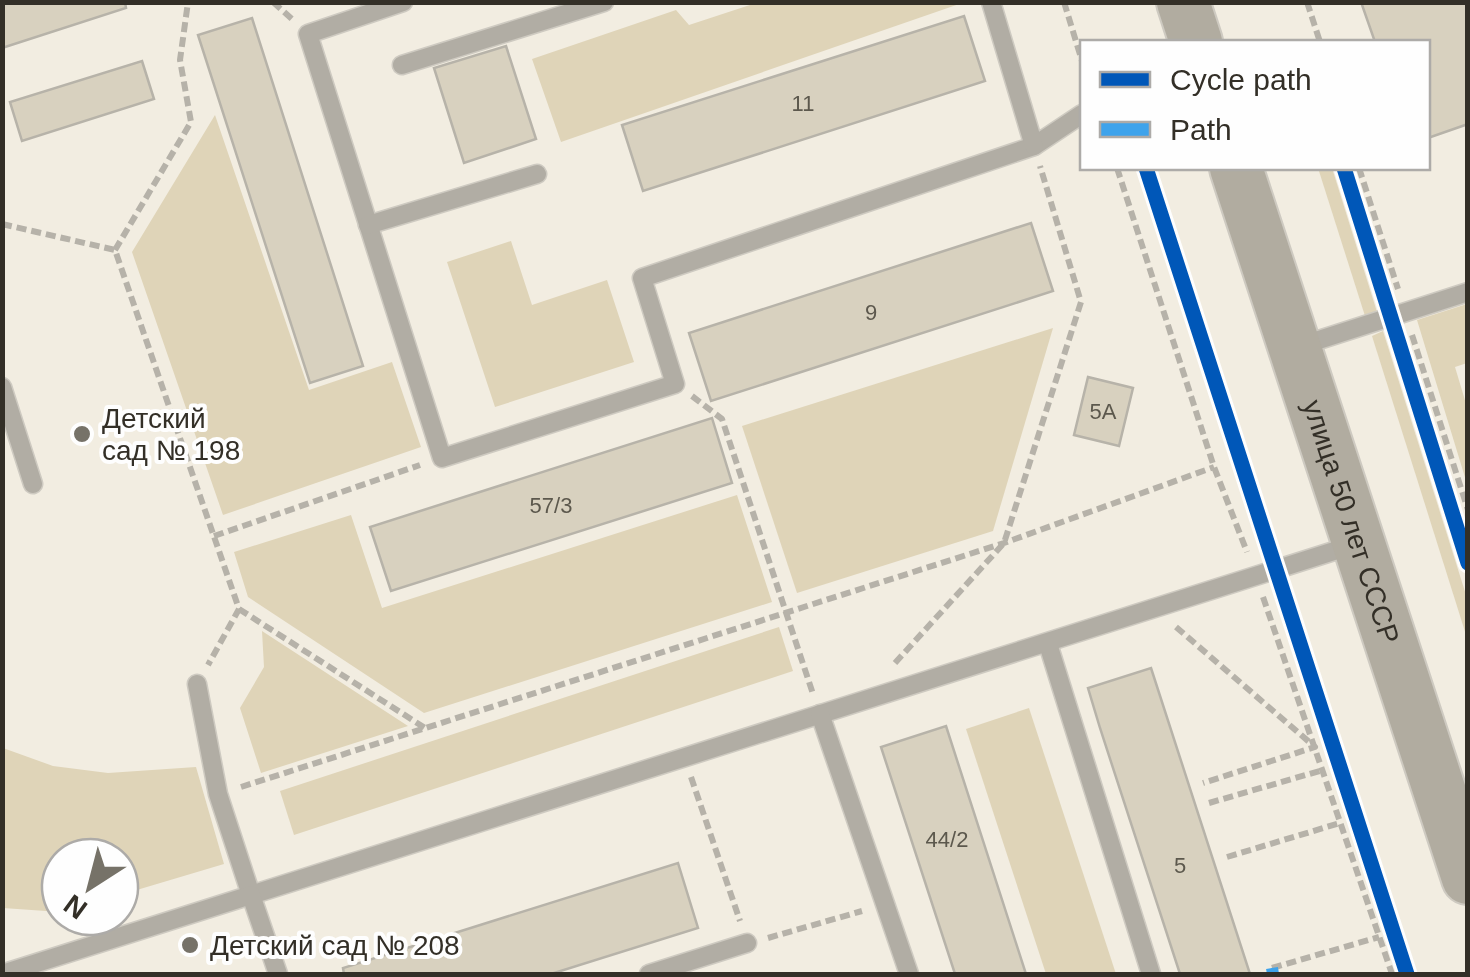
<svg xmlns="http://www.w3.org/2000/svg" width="1470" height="977" viewBox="0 0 1470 977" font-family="Arial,sans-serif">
<rect width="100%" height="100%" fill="#f2ede1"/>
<g fill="#dfd4b8">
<path d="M965,2L561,142L532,59L676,10L689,25L756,3Z"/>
<path d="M215,115L309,390L392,362L421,447L223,515L132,252Z"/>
<path d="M1318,168H1332L1377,312L1365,316Z"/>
<path d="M511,241L532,305L607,280L634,362L495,407L447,262Z"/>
<path d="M1467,304V363L1455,367L1467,407V484L1417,320Z"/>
<path d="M1053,328L993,531L797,593L742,426Z"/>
<path d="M1383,331L1467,598V638L1372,336Z"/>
<path d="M737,495L772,602L424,713L248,597L234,552L351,515L382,608Z"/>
<path d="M779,627L793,671L294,835L280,791Z"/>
<path d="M262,631L408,726L261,773L240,708L264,667Z"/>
<path d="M1029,708L1116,974H1046L966,729Z"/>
<path d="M3,748L53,766L108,773L196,767L224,864L120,895V857H60V912L3,908Z"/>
</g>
<g fill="#d8d1bf" stroke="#b7b3a9" stroke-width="2.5">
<path d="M2,2H125L126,8L2,48Z"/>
<path d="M1361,2H1468V124L1428,138V42H1375Z"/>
<path d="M964,16L985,81L643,191L622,125Z"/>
<path d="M252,18L363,366L310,383L198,35Z"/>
<path d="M506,46L536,139L464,163L434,68Z"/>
<path d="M142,61L154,99L22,141L10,102Z"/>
<path d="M1031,223L1053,291L711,401L689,333Z"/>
<path d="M1088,377L1133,388L1119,446L1074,435Z"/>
<path d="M712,418L732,483L391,591L370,527Z"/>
<path d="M1151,668L1250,974H1180L1100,728L1088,688Z"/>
<path d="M946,726L1026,974H955L881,747Z"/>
<path d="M678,863L698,928L551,974H344L343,968Z"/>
</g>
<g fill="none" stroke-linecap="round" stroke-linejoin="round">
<defs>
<g id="lane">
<path d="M403,2L308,34L442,458L675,384L642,278L1034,146L1082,114"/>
<path d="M991,2L1034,146"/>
<path d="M402,65L604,2"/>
<path d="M368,225L537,174"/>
<path d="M1297,347L1468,292"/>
<path d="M2,387L33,484"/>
<path d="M1048,644L1151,974"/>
<path d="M197,684L218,794L251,895L1353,545"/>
<path d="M820,714L909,974"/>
<path d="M2,974L251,895L278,974"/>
<path d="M649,974L747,943"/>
</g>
<g id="secondary">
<path d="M1183,2L1196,42"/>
<path id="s1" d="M1236,168L1468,878"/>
</g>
</defs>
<use href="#lane" stroke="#cecac1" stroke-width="21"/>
<use href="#secondary" stroke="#cecac1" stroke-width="56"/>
<g stroke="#b6b2a9" stroke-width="6" stroke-dasharray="10 5" stroke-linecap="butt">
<path d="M273,2L292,19"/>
<path d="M1064,2L1082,61"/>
<path d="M1307,2L1320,42"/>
<path d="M1117,168L1214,467L1247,552"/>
<path d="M1359,168L1398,289"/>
<path d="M2,224L115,250L239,609L208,665"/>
<path d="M115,250L191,122L180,60L188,2"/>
<path d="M1412,335L1468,510"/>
<path d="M692,396L722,419L813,694"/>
<path d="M214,536L420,465"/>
<path d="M1263,597L1392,974"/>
<path d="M239,609L425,728"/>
<path d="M1176,627L1315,747L1203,783"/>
<path d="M895,663L1004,543L1081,302L1040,166"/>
<path d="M691,777L740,921"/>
<path d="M241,787L1004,543L1214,467"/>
<path d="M1209,803L1323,770"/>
<path d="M1227,857L1340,823"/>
<path d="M768,938L862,911"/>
<path d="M1272,968L1379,937"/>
</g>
<use href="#lane" stroke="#b1ada4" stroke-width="18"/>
<use href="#secondary" stroke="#b1aca0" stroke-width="52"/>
<path stroke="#3ea3eb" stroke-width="12" stroke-dasharray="25 12" stroke-linecap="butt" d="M1272,968L1273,974"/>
<defs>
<g id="cycleway">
<path d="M1146,168L1407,974"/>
<path d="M1344,168L1468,563"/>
</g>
</defs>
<use href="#cycleway" stroke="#fefefe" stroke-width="21"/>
<use href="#cycleway" stroke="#0057b8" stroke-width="15"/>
</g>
<g fill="#767268" stroke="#fefefe" stroke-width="4">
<circle cx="82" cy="434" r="10"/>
<circle cx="190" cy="945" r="10"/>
</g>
<g text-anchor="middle" stroke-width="8" stroke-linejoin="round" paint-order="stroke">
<g font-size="22" fill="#5c584d">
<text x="803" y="111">11</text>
<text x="871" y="320">9</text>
<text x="1103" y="419">5А</text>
<text x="551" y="513">57/3</text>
<text x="947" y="847">44/2</text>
<text x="1180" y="873">5</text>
</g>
<g font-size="28" fill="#332f27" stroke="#fefefe" text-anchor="start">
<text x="102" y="428">Детский<tspan x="102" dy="32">сад № 198</tspan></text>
<text x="210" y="955">Детский сад № 208</text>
</g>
<g font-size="28" fill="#332f27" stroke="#fefefe">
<text dy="10" stroke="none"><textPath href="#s1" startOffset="372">улица 50 лет СССР</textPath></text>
</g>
</g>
<rect width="1470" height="977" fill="none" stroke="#332f27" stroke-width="10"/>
<rect x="1080" y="40" width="350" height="130" fill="#fefefe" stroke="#adaba8" stroke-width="2.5"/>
<rect x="1100" y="72" width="50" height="15" fill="#0057b8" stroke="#adaba8" stroke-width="2.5"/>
<text x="1170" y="90" font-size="30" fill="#332f27">Cycle path</text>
<rect x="1100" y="122" width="50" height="15" fill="#3ea3eb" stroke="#adaba8" stroke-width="2.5"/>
<text x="1170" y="140" font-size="30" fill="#332f27">Path</text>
<g transform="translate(90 887) rotate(216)"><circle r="48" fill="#fefefe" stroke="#adaba8" stroke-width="2.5"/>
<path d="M0-8L18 38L0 25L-18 38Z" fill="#767268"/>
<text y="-15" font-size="28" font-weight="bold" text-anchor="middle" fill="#332f27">N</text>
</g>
</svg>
